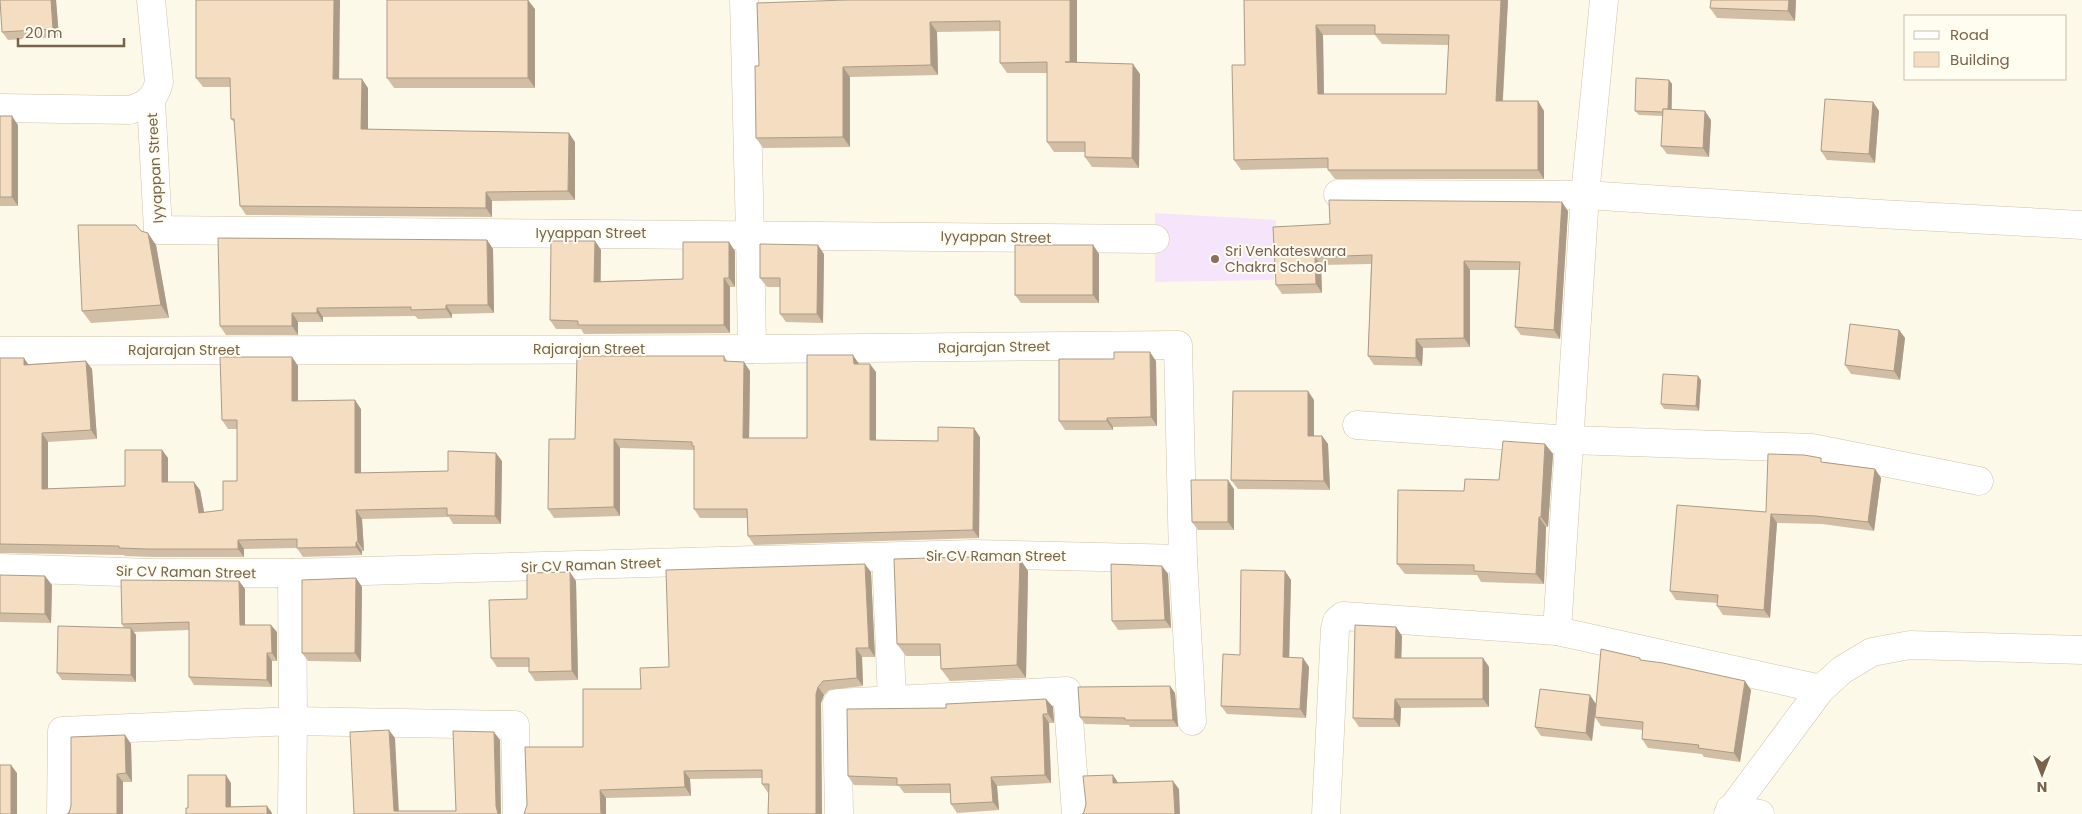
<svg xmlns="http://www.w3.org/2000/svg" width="2082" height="814" viewBox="0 0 2082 814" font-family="Poppins,sans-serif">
<rect width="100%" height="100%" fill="#fdf9e9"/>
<path fill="#f6e5fa" d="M1155,213L1276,220L1274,280L1155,282Z"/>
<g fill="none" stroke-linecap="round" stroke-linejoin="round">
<defs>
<g id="street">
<path d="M744,0L750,234L752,349"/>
<path d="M1604,0L1585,195L1557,631L1821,689L1728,814"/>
<path d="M151,100L158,230L1155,239"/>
<path d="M0,108L129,110C146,106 155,99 159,82L151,0"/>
<path d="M1338,194L1585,195L1880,214L2082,225"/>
<path d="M0,351L752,349L1178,345L1183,559L1192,721"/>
<path d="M1357,425L1570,440L1812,448L1979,481"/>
<path d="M886,557L892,700"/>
<path d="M0,568L153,573H292L974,554L1183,559"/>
<path d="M292,573L293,721L292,814"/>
<path d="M1821,689L1842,670L1872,652L1910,645L2082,650"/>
<path d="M1730,809L1760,814"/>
<path d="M61,814L62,731L293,721L515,725L517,814"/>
<path d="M839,814L837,703L1067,691L1076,814"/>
<path d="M1326,814L1335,629L1337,621L1343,616L1557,631"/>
</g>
</defs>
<use href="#street" stroke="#d0c2ad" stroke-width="29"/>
<use href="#street" stroke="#fff" stroke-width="28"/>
</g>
<g fill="#d2bea5" fill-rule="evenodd">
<path d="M56,0L59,37L8,40L2,32Z"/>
<path d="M1077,0V63L1140,74L1139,168L1092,167L1085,157V152H1054L1047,142V73H1007L1000,63V31L937,32L938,75L850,77V147L763,148L756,138L759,66L757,3Z"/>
<path d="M1244,0H1508L1503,101H1538L1544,111V179H1335L1328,170V168L1241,170L1234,160L1245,65ZM1323,35H1375L1382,44L1449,45L1446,94H1324Z"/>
<path d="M1796,0L1795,21L1717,18L1710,8Z"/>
<path d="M535,9V88H394L387,78Z"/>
<path d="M196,78L339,79L368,88V129L575,142V200L492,201V217L246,215L240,206L235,123L231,119L230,87H203Z"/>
<path d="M1669,80L1672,84V109L1711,120L1709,157L1667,154L1661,146L1663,116L1639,115L1635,111Z"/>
<path d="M1873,102L1879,111L1875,163L1827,160L1821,151Z"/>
<path d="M0,116L18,125V206H0Z"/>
<path d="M1568,211L1560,339L1521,335L1515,327L1520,270H1470V347L1423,348L1422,366L1374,365L1368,356L1371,264L1321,265L1322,293L1282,294L1276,285L1330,224Z"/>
<path d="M141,231L156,245L169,318L91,323L82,311Z"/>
<path d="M487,240L493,249L494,313L452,314V318L418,319L415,316L323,317V322H298V335H226L220,326Z"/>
<path d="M595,241L601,250V281L683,279L735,251V287H730V333L584,334L581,329H556L550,320Z"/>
<path d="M1093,245L1099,254V303H1021L1015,295Z"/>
<path d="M824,254L823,323L786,322L780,314V287H767L760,278Z"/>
<path d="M1899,330L1905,338L1900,380L1851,374L1845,365Z"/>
<path d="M724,356L728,362L750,371L749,438H807L859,364L876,372V440L938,441L980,437L979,538L754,545L748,536L747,518H700L694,509V450L620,448V516L554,518L548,509L575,439Z"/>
<path d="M292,357L298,366V401L361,409V473L448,471L502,461L501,524H453L449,517L362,519L364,551H362V555L303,557L297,548L244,549V557H153L125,556L124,555L0,553V358L29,364L86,361L92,369L97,439L48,442V489L125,486L162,450L168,458V482L200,490L204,512L223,510L237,481V429H228L222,420Z"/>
<path d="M1156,361L1157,426L1113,427V430H1065L1059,421Z"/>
<path d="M1701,380L1699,411L1664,409L1661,404Z"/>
<path d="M1314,400V436H1322L1328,444L1330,490L1238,489L1231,480Z"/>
<path d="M1545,444L1553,454L1548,527H1546L1544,584L1481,582L1477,575L1405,574L1397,564L1464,491L1499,480Z"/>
<path d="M1824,462L1875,469L1881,478L1874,531L1822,524L1777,523L1770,618L1723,615L1717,606L1718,603L1676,600L1670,591L1766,512Z"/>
<path d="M1234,489V530H1198L1192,522Z"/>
<path d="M1020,559L1028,571L1026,678L950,681L941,669V656H906L897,644Z"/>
<path d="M1162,566L1168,574L1171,628L1118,630L1112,621Z"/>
<path d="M1285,571L1291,580L1289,658H1303L1309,667L1306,718L1227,714L1221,706L1240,655Z"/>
<path d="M871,572L875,657H862L863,686L829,690L824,695L821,703L822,814H768L769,793H768L762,784V778L690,779L691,796L606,798V814H524L583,747L641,689L669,667Z"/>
<path d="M0,575L52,585L51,623L0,622Z"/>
<path d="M356,578L362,587L361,662L308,661L302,653Z"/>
<path d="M239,581L245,589V625L277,632V661H272V687L194,685L189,677V630L133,632L136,635V682L62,680L57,673L124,628L122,624Z"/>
<path d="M576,581L578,680L535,681L529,672V667H497L491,658L527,599Z"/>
<path d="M1396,627L1402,636L1401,658H1483L1489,667V707L1401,708L1400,727H1359L1353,718Z"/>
<path d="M1642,661L1751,690L1740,762L1704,757L1702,754L1648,748L1642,739L1643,730L1601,726L1595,717L1596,711L1592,741L1541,736L1535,727L1596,703Z"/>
<path d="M1170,686L1175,693L1178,727H1130L1129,725L1085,724L1080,717Z"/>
<path d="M1046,699L1053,707L1054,723H1049L1051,783L997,786L999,810L957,813L951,804L950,793H904L899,786L854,785L848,776L946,708Z"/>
<path d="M125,735L131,744L132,782H123V814H67Z"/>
</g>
<g fill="#ab9b86">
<path d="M51,0H56L59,37L53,29Z"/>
<path d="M334,0H340L339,88L333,79Z"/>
<path d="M528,0L535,9V88L528,78Z"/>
<path d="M1070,0H1077V72L1070,62Z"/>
<path d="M1501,0H1508L1502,111L1496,101Z"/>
<path d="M1789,0H1796L1795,21L1788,11Z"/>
<path d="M930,22L937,32L938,75L931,65Z"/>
<path d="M1316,25L1323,35L1324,104L1318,94Z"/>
<path d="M1133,64L1140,74L1139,168L1132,158Z"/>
<path d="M843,67L850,77V147L843,137Z"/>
<path d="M362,79L368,88V138L361,129Z"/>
<path d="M1669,80L1672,84L1671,116L1668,112Z"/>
<path d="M1538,101L1544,111V179L1538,170Z"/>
<path d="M1873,102L1879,111L1875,163L1869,154Z"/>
<path d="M1705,111L1711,120L1709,157L1703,148Z"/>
<path d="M12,116L18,125V206L12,197Z"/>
<path d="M569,133L575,142V200L568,191Z"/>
<path d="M486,192L492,201V217L486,208Z"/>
<path d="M1562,202L1568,211L1560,339L1554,330Z"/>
<path d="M148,233L156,245L169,318L161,305Z"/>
<path d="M487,240L493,249L494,313L488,305Z"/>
<path d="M595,241L601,250L600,290L594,282Z"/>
<path d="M729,242L735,251V287L729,278Z"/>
<path d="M818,245L824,254L823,323L817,314Z"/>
<path d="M1093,245L1099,254V303L1093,295Z"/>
<path d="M1315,257L1321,265L1322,293L1316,284Z"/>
<path d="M1464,261L1470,270V347L1464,338Z"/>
<path d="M724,278L730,287V333L724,325Z"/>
<path d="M446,305L452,314V318L446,309Z"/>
<path d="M317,308L323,317V322L317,313Z"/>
<path d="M292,313L298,322V335L292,326Z"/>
<path d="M1899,330L1905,338L1900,380L1894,371Z"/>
<path d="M1416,339L1423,348L1422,366L1416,358Z"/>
<path d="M1150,352L1156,361L1157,426L1151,417Z"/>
<path d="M853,355L859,364H854Z"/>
<path d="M292,357L298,366V410L292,401Z"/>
<path d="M24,358L30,367L24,365Z"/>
<path d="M86,361L92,369L97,439L91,430Z"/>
<path d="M744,362L750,371L749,446L743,438Z"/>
<path d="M870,364L876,372V448L870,440Z"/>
<path d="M1698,376L1701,380L1699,411L1696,406Z"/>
<path d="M1308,391L1314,400V444L1308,436Z"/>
<path d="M355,400L361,409V482L355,473Z"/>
<path d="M1107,418L1113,427V430L1107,421Z"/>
<path d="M974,428L980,437L979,538L973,530Z"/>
<path d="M42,433L48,442V498L42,489Z"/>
<path d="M1322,436L1328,444L1330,490L1324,481Z"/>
<path d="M614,439L620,448V516L614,507Z"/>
<path d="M1545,444L1553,454L1548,527L1541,517Z"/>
<path d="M162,450L168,458V491L162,482Z"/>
<path d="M496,453L502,461L501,524L495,516Z"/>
<path d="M1875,469L1881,478L1874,531L1868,522Z"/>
<path d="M1228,480L1234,489V530L1228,522Z"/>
<path d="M194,482L200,490L206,522L199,513Z"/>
<path d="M356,510L362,519L364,551L358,542Z"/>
<path d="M1771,514L1777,523L1770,618L1764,610Z"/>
<path d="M1539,517L1546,527L1544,584L1536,574Z"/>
<path d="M238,540L244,549V557L238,549Z"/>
<path d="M356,542L362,551V555L356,547Z"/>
<path d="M1020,559L1028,571L1026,678L1017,665Z"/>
<path d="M865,564L871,572L875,657L869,648Z"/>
<path d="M1162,566L1168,574L1171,628L1165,620Z"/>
<path d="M1285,571L1291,580L1289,666L1283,657Z"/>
<path d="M570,572L576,581L578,680L572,671Z"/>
<path d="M45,576L52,585L51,623L45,614Z"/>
<path d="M356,578L362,587L361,662L355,653Z"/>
<path d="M239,581L245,589V632L240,625Z"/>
<path d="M271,625L277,632V661L272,653Z"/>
<path d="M1396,627L1402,636L1401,667L1395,658Z"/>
<path d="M131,628L136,635V682L131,675Z"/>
<path d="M856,648L862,657L863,686L857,678Z"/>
<path d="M267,653L272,661V687L267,680Z"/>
<path d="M1303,658L1309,667L1306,718L1300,709Z"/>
<path d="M1483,658L1489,667V707L1483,699Z"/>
<path d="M1745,681L1751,690L1740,762L1734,753Z"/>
<path d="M1170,686L1175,693L1178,727L1173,720Z"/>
<path d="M818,687L824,695L821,703L822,814H816V694Z"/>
<path d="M1590,695L1596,704L1592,741L1586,733Z"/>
<path d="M1046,699L1053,707L1054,723L1048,714Z"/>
<path d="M1395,699L1401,708L1400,727L1394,719Z"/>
<path d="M1043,714L1049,723L1051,783L1045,775Z"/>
<path d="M389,730L395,738L399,814L394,811Z"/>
<path d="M494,732L500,740L501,814H498L496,806Z"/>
<path d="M125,735L131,744L132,782L126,773Z"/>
<path d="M11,765L17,773V814H11Z"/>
<path d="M684,771L690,779L691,796L685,787Z"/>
<path d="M117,774L123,782V814H117Z"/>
<path d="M226,775L231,783V814L226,807Z"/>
<path d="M1113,775L1119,784L1113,783Z"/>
<path d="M991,777L997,786L999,810L993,802Z"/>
<path d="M1173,781L1179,789L1180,814H1175Z"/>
<path d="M600,790L606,798V814H601Z"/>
<path d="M267,806L272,813V814H267Z"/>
</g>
<g fill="#f4ddc0" stroke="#ab9b86" fill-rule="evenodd">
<path d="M0,0H51L53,29L2,32Z"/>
<path d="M196,0H334L333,79H362L361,129L569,133L568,191L486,192V208L240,206L234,119H231L230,78H196Z"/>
<rect x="387" y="0" width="141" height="78"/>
<path d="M846,0H1070V62H1065L1133,64L1132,158L1085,157V142H1047V62L1000,63V21L930,22L931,65L843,67V137L756,138L755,66H759L757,3Z"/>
<path d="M1244,0H1501L1496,101H1538V170H1328V158L1234,160L1232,65H1245ZM1316,25H1375V34L1449,35L1446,94H1318Z"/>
<path d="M1711,0H1789L1788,11L1710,8Z"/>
<path d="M1636,78L1669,80L1668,109H1663V112L1635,111Z"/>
<path d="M1825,99L1873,102L1869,154L1821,151Z"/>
<path d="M1663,109L1705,111L1703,148L1661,146Z"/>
<rect x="0" y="116" width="12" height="81"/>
<path d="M1329,200L1562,202L1554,330L1515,327L1520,262L1464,261V338L1416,339V358L1368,356L1372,255L1315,257L1316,284L1276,285L1273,227L1330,224Z"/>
<path d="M78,225H136L141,231L148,233L161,305L82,311Z"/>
<path d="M218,238L487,240L488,305H446V309L411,310V307L317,308V313H292V326H220Z"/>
<path d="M551,241H595L594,282L683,279V242H729V278H724V325H578V321L550,320Z"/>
<path d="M760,244L818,245L817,314H780V278H760Z"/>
<rect x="1015" y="245" width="78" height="50"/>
<path d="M1850,324L1899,330L1894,371L1845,365Z"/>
<path d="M1114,352H1150L1151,417L1107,418V421H1059V359H1114Z"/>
<path d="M807,355H853L854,364H870V440L938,441V427L974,428L973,530L748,536L747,509H694V446H692V442L614,439V507L548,509L549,439H575L577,356H724V361L744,362L743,438H807Z"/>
<path d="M220,357H292V401L355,400V473L448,471V451L496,453L495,516L447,515V508L356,510L358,542H356V547L297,548V539L238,540V549H147L119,548V546L0,544V358H24V365L86,361L91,430L42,433V489L125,486V450H162V482H194L199,513L223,510V481H237V420H222Z"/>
<path d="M1663,374L1698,376L1696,406L1661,404Z"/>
<path d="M1233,391H1308V436H1322L1324,481L1231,480Z"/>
<path d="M1503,441L1545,444L1541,517H1539L1536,574L1474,571V565L1397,564L1398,490L1464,491L1465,479L1499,480Z"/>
<path d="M1768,454L1804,455L1821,458V462L1875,469L1868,522L1816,516L1771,514L1764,610L1717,606L1718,595L1670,591L1677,505L1766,512Z"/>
<path d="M1191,480H1228V522H1192Z"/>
<path d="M965,557L1020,559L1017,665L941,669L940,644H897L894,559Z"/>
<path d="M865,564L869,648H856L857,678L823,681L818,687L816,694V814H768L769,784H762V770L684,771L685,787L600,790L601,814H524L527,805L525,747H583V689H641L640,668L669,667L666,570Z"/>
<path d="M1111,564L1162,566L1165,620L1112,621Z"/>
<path d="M1241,570L1285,571L1283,657L1303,658L1300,709L1221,706L1223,654L1240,655Z"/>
<path d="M570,572L572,671L529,672V658H491L489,600L527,599V573Z"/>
<path d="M0,575L45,576V614L0,613Z"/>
<path d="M356,578L355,653H302V580Z"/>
<path d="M121,580L239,581L240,625H271L272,653H267V680L189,677V622L122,624Z"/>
<path d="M1355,625L1396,627L1395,658H1483V699H1395L1394,719L1353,718Z"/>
<path d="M58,626L131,628V675L57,673Z"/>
<path d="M1601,649L1640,658V660L1663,663L1745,681L1734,753L1698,748L1699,745L1642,739L1643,722L1595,717Z"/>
<path d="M1170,686L1173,720H1125V718L1080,717L1078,687Z"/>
<path d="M1540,689L1590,695L1586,733L1535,727Z"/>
<path d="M1046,699L1048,714H1043L1045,775L991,777L993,802L951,804L950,784L897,785V778L848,776L847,709L946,708V704Z"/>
<path d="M389,730L394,811H456L453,731L494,732L496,806L498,814H354L350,732Z"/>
<path d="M125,735L126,773L117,774V814H67L69,813L71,806V737Z"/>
<rect x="0" y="765" width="11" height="49"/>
<path d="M188,775H226V807L267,806V814H186V808H188Z"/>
<path d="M1113,775V783L1173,781L1175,814H1082L1084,812L1086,804L1083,776Z"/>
</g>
<circle fill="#8d6e63" stroke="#fffcf0" stroke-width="2" cx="1215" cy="259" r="5"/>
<g text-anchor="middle" stroke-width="4" stroke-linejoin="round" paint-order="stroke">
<g font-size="14" fill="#79634b" stroke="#fffcf0">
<text transform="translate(155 168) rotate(-93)" y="5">Iyyappan Street</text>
<text x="591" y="238">Iyyappan Street</text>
<text transform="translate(996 237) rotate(1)" y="5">Iyyappan Street</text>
<text transform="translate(994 347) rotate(-1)" y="5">Rajarajan Street</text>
<text x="589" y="354">Rajarajan Street</text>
<text x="184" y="355">Rajarajan Street</text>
<text x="996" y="561">Sir CV Raman Street</text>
<text transform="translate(591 565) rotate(-2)" y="5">Sir CV Raman Street</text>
<text transform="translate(186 572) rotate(1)" y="5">Sir CV Raman Street</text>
</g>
<g font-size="14" fill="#785e54" stroke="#fffcf0" text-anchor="start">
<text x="1225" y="256">Sri Venkateswara<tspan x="1225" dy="16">Chakra School</tspan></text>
</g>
</g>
<rect x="1904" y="15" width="162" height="65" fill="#fffcf0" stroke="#c9bfae"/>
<rect x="1914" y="31" width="25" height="8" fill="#ffffff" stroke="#c9bfae"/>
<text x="1950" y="40" font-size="15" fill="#79634b">Road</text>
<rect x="1914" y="52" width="25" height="15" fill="#f4ddc0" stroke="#c9bfae"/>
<text x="1950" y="65" font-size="15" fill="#79634b">Building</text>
<g transform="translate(2042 774) rotate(180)" stroke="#fffcf0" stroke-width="4" paint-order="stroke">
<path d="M0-4L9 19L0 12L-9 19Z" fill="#79634b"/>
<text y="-8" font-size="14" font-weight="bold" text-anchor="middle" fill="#79634b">N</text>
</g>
<path d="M18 38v8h106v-8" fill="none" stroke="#79634b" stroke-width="2.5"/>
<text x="25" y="38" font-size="15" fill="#79634b" stroke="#fffcf0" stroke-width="4" paint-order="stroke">20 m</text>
</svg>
